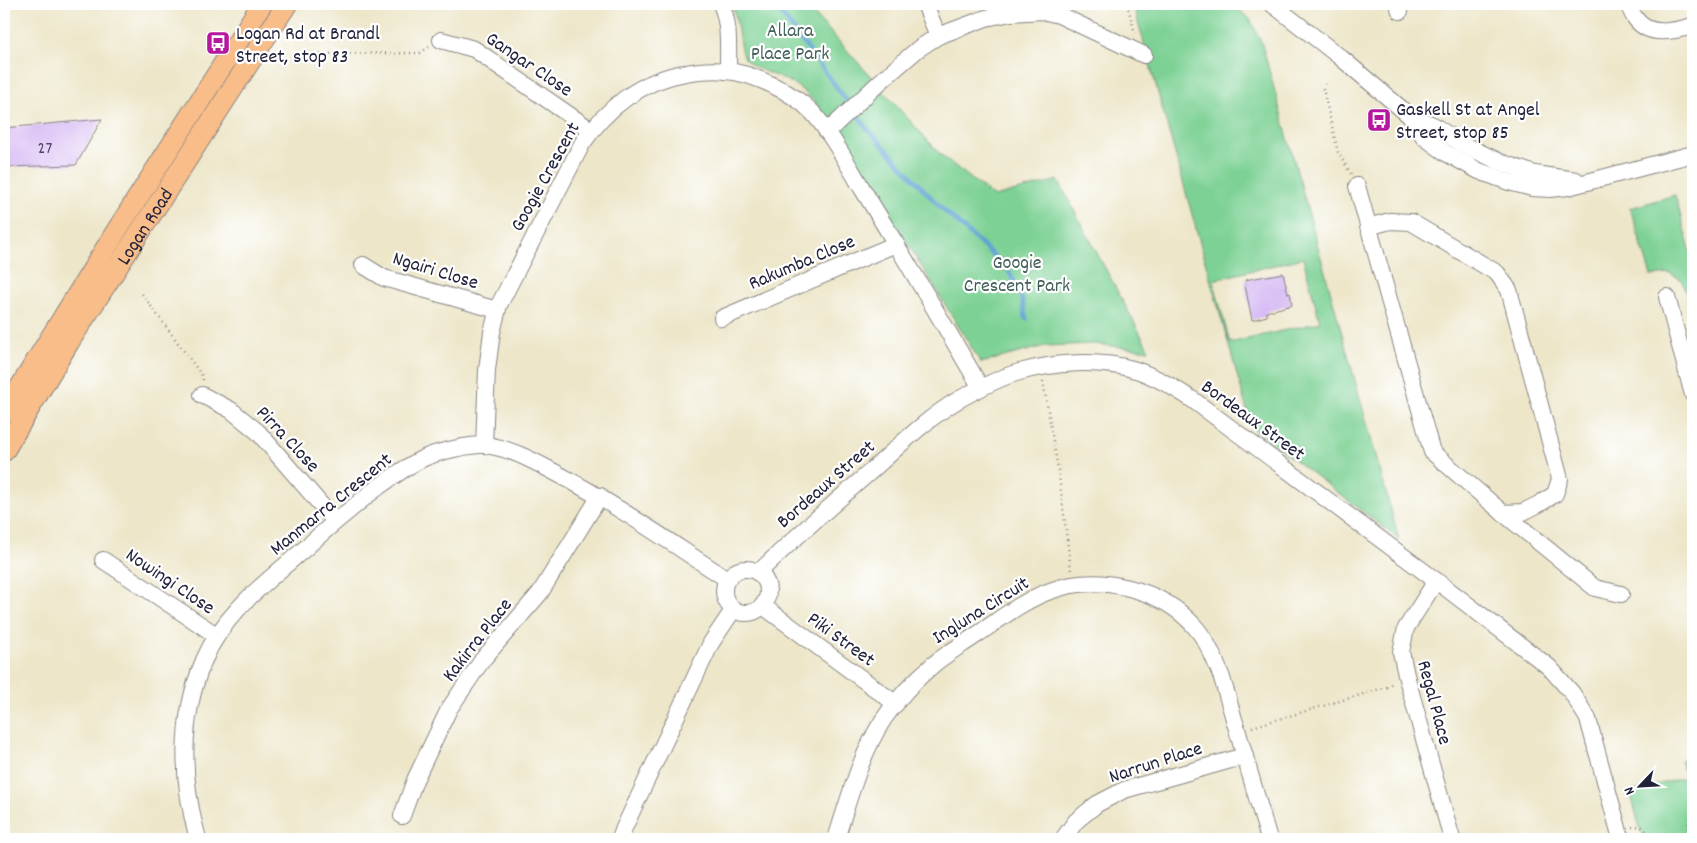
<svg xmlns="http://www.w3.org/2000/svg" width="1697" height="843" viewBox="0 0 1697 843" font-family="Dekko,sans-serif">
<rect width="100%" height="100%" fill="#fff"/>
<filter id="ink" filterUnits="userSpaceOnUse"><feTurbulence type="fractalNoise" baseFrequency=".02" numOctaves="2"/><feDisplacementMap in="SourceGraphic" scale="10" xChannelSelector="R" yChannelSelector="G"/><feConvolveMatrix kernelMatrix="1 2 1 2 8 2 1 2 1" color-interpolation-filters="sRGB"/></filter>
<filter id="wash" filterUnits="userSpaceOnUse"><feTurbulence type="fractalNoise" baseFrequency=".0096" numOctaves="4" result="noise"/><feDisplacementMap in="SourceGraphic" scale="20" xChannelSelector="R" yChannelSelector="G"/><feGaussianBlur stdDeviation="1.12" result="paint"/><feColorMatrix in="noise" values="0 0 0 0 0 0 0 0 0 0 0 0 0 0 0 0 0 1.4 0 .05"/><feComposite in="paint" operator="in"/></filter>
<g filter="url(#wash)">
<rect width="100%" height="100%" fill="#ede6c9"/>
<g fill="#7dd194" stroke="#507a68" fill-rule="evenodd">
<path d="M731,4H805L875,81L831,123C820,107 807,91 790,82C779,77 752,68 745,59C738,50 739,18 731,4Z"/>
<path d="M1133,4H1232L1250,19L1261,41L1399,539L1252,428ZM1303,258L1320,322L1230,343L1213,280Z"/>
<path d="M883,91L940,154L994,197L1058,180L1149,350L1093,344L1045,346L981,363L837,129Z"/>
<path d="M1675,195L1693,261V335L1688,315L1687,295L1681,279L1670,274L1651,276L1630,208Z"/>
<path d="M1693,756V839H1643L1630,792L1685,777L1681,760Z"/>
</g>
<g fill="none" stroke-linecap="round" stroke-linejoin="round">
<g stroke="#5ba1d1" stroke-width="4.5">
<path d="M774,4L850,105"/>
<path d="M855,111L866,127L939,206L1007,268L1021,295L1026,319"/>
</g>
</g>
<g id="blocks">
<g fill="#d0b0f2">
<path d="M102,119L76,165L4,167V128Z"/>
<path d="M1283,273L1288,294L1290,293L1292,305L1266,312L1267,316L1252,320L1245,285H1246L1245,280Z"/>
</g>
</g>
</g>
<g filter="url(#ink)">
<use href="#blocks" fill-opacity="0" stroke="#888482" stroke-width="1"/>
<g fill="none" stroke-linecap="round" stroke-linejoin="round">
<defs>
<g id="minor">
<path d="M721,4C730,24 728,48 728,71"/>
<path d="M925,4L938,36"/>
<path d="M1272,4L1340,57L1410,116L1424,137L1446,153L1479,171L1509,182L1532,188L1550,189L1568,187L1693,154"/>
<path d="M1398,4L1400,11"/>
<path d="M1628,4C1630,8 1632,14 1635,18C1649,38 1674,31 1693,26"/>
<path d="M441,40L474,49L591,130"/>
<path d="M1410,116L1433,125L1462,144L1500,162L1535,174L1576,180"/>
<path d="M827,132L881,81L918,49L938,36L986,18L1011,13L1042,11L1059,15L1144,55"/>
<path d="M1357,186L1432,452L1503,513L1595,588L1621,594"/>
<path d="M1368,227L1390,221L1411,222L1497,273L1509,290L1560,479L1555,494L1539,504L1523,512L1503,513"/>
<path d="M363,265L384,278L497,310"/>
<path d="M1667,297L1693,395"/>
<path d="M722,318L896,244"/>
<path d="M202,395L231,410L258,432L335,521"/>
<path d="M484,445L487,370L492,332L499,305L582,144C606,108 642,80 685,73C699,71 712,69 726,71C753,73 792,92 811,111C830,131 848,165 863,190C903,255 942,321 981,388"/>
<path d="M103,560L216,635"/>
<circle cx="746" cy="591" r="22"/>
<path d="M758,573C794,538 832,505 870,472C898,447 926,419 958,400C976,390 996,379 1016,373C1053,362 1099,359 1136,370C1157,377 1175,388 1193,400L1446,588L1549,667L1572,693L1588,719L1621,839"/>
<path d="M1436,581L1406,628L1401,652L1406,675L1452,839"/>
<path d="M763,606L896,704"/>
<path d="M402,816L415,780L449,709L483,659L540,593L600,496"/>
<path d="M198,839C181,779 179,719 204,660C224,612 270,579 309,545C328,527 349,511 369,494C387,481 404,467 424,458C437,452 471,444 485,445C511,448 535,462 558,474C617,505 671,543 727,579"/>
<path d="M620,839L624,828L711,643L733,610"/>
<path d="M836,839C849,799 860,756 883,720C897,699 916,679 934,664C947,653 962,645 975,636C999,620 1022,601 1050,591C1098,573 1162,588 1196,628C1208,642 1215,660 1222,678L1269,839"/>
<path d="M1063,839L1076,821L1097,804L1124,790L1245,756"/>
</g>
<g id="major">
<path d="M4,413L117,230L262,4"/>
<path id="s1" d="M4,451L69,342L287,4"/>
</g>
</defs>
<use href="#minor" stroke="#888482" stroke-width="18"/>
<use href="#major" stroke="#888482" stroke-width="22"/>
<g stroke="#888482" stroke-width="2.5" stroke-dasharray="1 4" stroke-linecap="butt">
<path d="M1127,4L1135,33"/>
<path d="M305,54L420,53L429,47"/>
<path d="M1326,84L1323,89L1338,152L1351,174"/>
<path d="M142,294L203,377V380"/>
<path d="M1043,381L1059,475L1071,571"/>
<path d="M1252,727L1387,687L1392,683"/>
<path d="M1632,827L1641,826L1646,831L1649,839"/>
<path d="M1689,839L1688,823L1693,811"/>
</g>
<use href="#minor" stroke="#fff" stroke-width="16"/>
<use href="#major" stroke="#f8bd89" stroke-width="20"/>
</g>
</g>
<defs>
<symbol id="bus-square" viewBox="-11 -11 22 22"><rect x="-9" y="-9" width="18" height="18" rx="4" fill="#b5179e" stroke="#fff"/><path d="M-5-6H5V4H4V6H2V4H-2V6H-4V4H-5ZM-3.5-4V0h7V-4ZM-3.5 1.2v1.5H-2V1.2ZM2 1.2v1.5H3.5V1.2Z" fill="#fff"/></symbol>
</defs>
<g fill-rule="evenodd">
<use href="#bus-square" x="204" y="29" width="28" height="28"/>
<use href="#bus-square" x="1365" y="106" width="28" height="28"/>
</g>
<g text-anchor="middle" stroke-width="4.5" stroke-linejoin="round" paint-order="stroke">
<g font-size="18" fill="#4e4669">
<text x="45" y="153">27</text>
</g>
<g font-size="20" fill="#425f5a" stroke="#fff">
<text x="790" y="36">Allara<tspan x="790" dy="23">Place Park</tspan></text>
<text x="1017" y="268">Googie<tspan x="1017" dy="23">Crescent Park</tspan></text>
</g>
<g font-size="20" fill="#22223b" stroke="#fff" text-anchor="start">
<text x="236" y="39">Logan Rd at Brandl<tspan x="236" dy="23">Street, stop 83</tspan></text>
<text x="1396" y="115">Gaskell St at Angel<tspan x="1396" dy="23">Street, stop 85</tspan></text>
</g>
<g font-size="20" fill="#22223b" stroke="#fff">
<text transform="translate(530 63) rotate(34)" y="7">Gangar Close</text>
<text transform="translate(544 176) rotate(-61)" y="7">Googie Crescent</text>
<text dy="7" stroke="none"><textPath href="#s1" startOffset="265">Logan Road</textPath></text>
<text transform="translate(801 261) rotate(-23)" y="7">Rakumba Close</text>
<text transform="translate(436 269) rotate(17)" y="7">Ngairi Close</text>
<text transform="translate(1254 419) rotate(36)" y="7">Bordeaux Street</text>
<text transform="translate(289 438) rotate(47)" y="7">Pirra Close</text>
<text transform="translate(825 483) rotate(-41)" y="7">Bordeaux Street</text>
<text transform="translate(330 503) rotate(-39)" y="7">Manmarra Crescent</text>
<text transform="translate(171 580) rotate(34)" y="7">Nowingi Close</text>
<text transform="translate(980 609) rotate(-32)" y="7">Ingluna Circuit</text>
<text transform="translate(842 638) rotate(36)" y="7">Piki Street</text>
<text transform="translate(476 639) rotate(-52)" y="7">Kakirra Place</text>
<text transform="translate(1436 702) rotate(75)" y="7">Regal Place</text>
<text transform="translate(1155 761) rotate(-18)" y="7">Narrun Place</text>
</g>
</g>
<rect width="1697" height="843" fill="none" stroke="#fff" stroke-width="20"/>
<g transform="translate(1640 786) rotate(245)" stroke="#ffffff" stroke-width="4" paint-order="stroke">
<path d="M0-4L9 19L0 12L-9 19Z" fill="#22223b"/>
<text y="-8" font-size="14" font-weight="bold" text-anchor="middle" fill="#22223b">N</text>
</g>
</svg>
